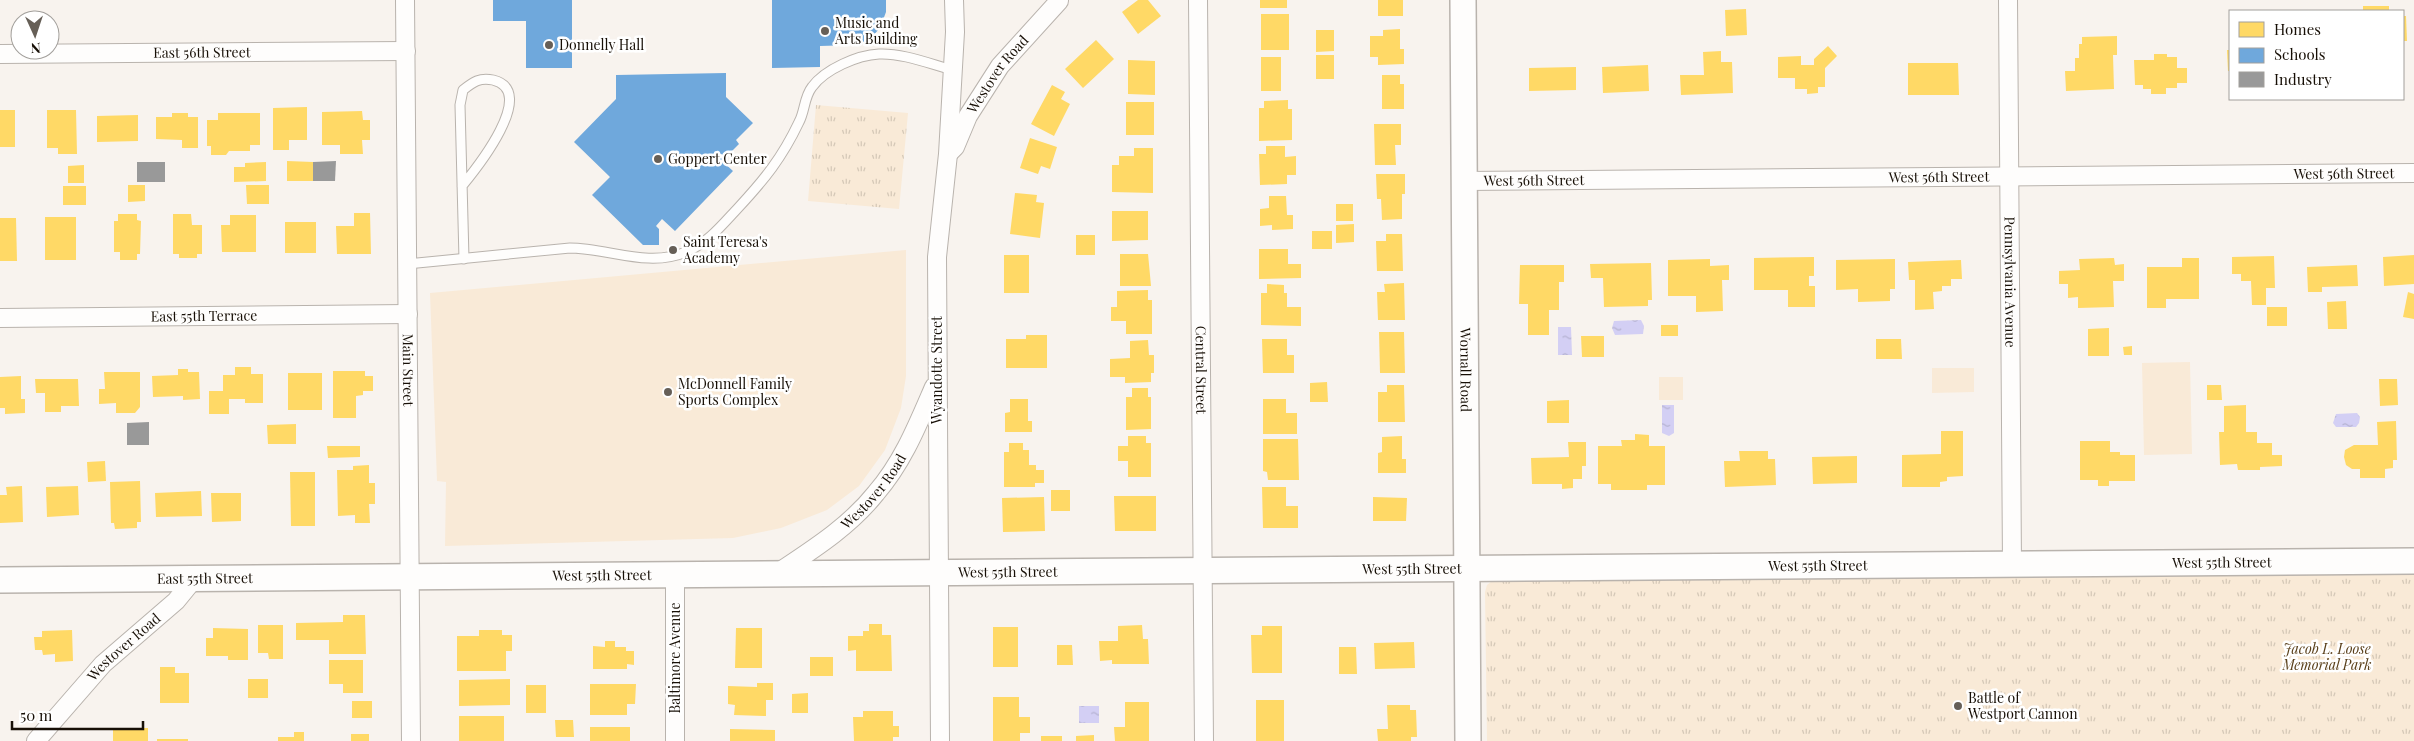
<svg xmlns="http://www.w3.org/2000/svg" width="2414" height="741" viewBox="0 0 2414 741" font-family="'Playfair Display',serif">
<defs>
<pattern id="park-tufts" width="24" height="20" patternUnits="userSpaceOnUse" patternTransform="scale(1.25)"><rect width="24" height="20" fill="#f9ead7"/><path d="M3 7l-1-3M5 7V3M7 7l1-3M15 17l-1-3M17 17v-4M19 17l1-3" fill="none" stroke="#d5c8b7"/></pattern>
<pattern id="water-ripples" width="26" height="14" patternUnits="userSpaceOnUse" patternTransform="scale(1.25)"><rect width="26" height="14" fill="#d3cff4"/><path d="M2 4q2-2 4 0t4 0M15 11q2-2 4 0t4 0" fill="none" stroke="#b4b1d0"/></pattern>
</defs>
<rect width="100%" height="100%" fill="#f8f3ee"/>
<g fill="#f9ead7">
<path d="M906,250V376L901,408L885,450L859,486L827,510L781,528L733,538L445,546L446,482L437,481L430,293Z"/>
<path d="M2190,362L2192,454L2144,455L2142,363Z"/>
<path d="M1932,368H1974V392L1932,393Z"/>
<rect x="1659" y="377" width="24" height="23"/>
</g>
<g fill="url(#park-tufts)">
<path d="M816,105L908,113L899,209L808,201Z"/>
<path d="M2414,571V741H1487L1485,592L1487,585L1492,581Z"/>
</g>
<g fill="url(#water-ripples)">
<path d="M1641,320L1644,326L1643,334L1615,335L1612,328L1614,321Z"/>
<path d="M1558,327H1571L1572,355H1558Z"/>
<path d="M1662,405H1674V433L1669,436L1662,433Z"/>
<path d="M2357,413L2360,417L2359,423L2356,427H2336L2333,423L2336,414Z"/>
<rect x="1079" y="706" width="20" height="17"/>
</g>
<g fill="#ffd966">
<path d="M1138,0H1148L1161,16L1138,34L1122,12Z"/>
<rect x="1260" y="0" width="27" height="8"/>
<rect x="1378" y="0" width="25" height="16"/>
<rect x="2363" y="6" width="26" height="5"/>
<path d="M1746,9L1747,35L1726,36L1725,10Z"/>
<rect x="1261" y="14" width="28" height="36"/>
<path d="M2403,16H2406L2407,41H2403Z"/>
<path d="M1400,29V49H1404V64L1378,65V57H1370V36H1383V30Z"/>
<path d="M1316,30H1334V51L1316,52Z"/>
<path d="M2117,36V55H2113L2114,89L2066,91L2065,71H2075V58H2079V44H2082V37Z"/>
<path d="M1096,40L1114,59L1083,88L1065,69Z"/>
<path d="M1828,46L1837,56L1825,68V87H1818V93L1807,94V89H1795V78H1778V57L1801,56V65H1814V59Z"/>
<path d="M2227,50H2230V71H2228Z"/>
<path d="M1721,51V62H1732L1733,93L1681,95L1680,75H1704L1703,52Z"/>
<path d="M2154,54H2167V57H2177V68H2187V83H2177V88H2166V94H2151V89H2143V85H2135L2134,60H2154Z"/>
<rect x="1316" y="55" width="18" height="24"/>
<rect x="1261" y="57" width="20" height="34"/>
<path d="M1128,60L1155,61V95L1128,94Z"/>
<path d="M1908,63H1958L1959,95H1908Z"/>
<path d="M1648,65L1649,91L1603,93L1602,67Z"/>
<path d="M1576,67V90L1529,91V68Z"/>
<path d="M1382,75H1400V84H1404V109H1382Z"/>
<path d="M1052,85L1065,92L1061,99L1070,104L1054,136L1031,124Z"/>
<path d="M1288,100V109H1292V140L1259,141V108H1264V101Z"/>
<rect x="1126" y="102" width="28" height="33"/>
<path d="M307,107V140H289V150H273V108Z"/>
<rect x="0" y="110" width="15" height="37"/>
<path d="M47,110H76L77,154H58V148H47Z"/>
<path d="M362,111L363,120H370V140H362L363,154H340V145H322V112Z"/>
<path d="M172,113H188V117H198V148H182V140L156,139V117H172Z"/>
<path d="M218,113H260V145H250V151H229L226,155H211V146H207V120H218Z"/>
<path d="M138,115V141L97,142V116Z"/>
<path d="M1374,124H1401V145H1395L1396,165H1375Z"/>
<path d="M1030,138L1057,147L1050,169L1041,166L1038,174L1020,168Z"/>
<path d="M1266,146H1285V157L1296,156V175H1287V184L1260,185L1259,154H1266Z"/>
<path d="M1134,148H1153V193L1112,192V165H1119V156H1134Z"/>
<path d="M287,161L313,162V181H287Z"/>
<path d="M266,162V181L234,182V167H245V163Z"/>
<path d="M84,165V183H68V166Z"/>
<path d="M1376,174H1405V194H1402V219L1382,220L1381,199H1377Z"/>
<path d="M128,185H145V201L128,202Z"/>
<path d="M246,185H269V204H247Z"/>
<rect x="63" y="186" width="23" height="19"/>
<path d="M1015,193L1037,195L1036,202L1044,203L1040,238L1010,234Z"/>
<path d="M1269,196H1286L1287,215H1293V229L1272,230V225L1260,226V209L1269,208Z"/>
<rect x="1336" y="204" width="17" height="17"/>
<path d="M1112,211H1148V240L1112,241Z"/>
<path d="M354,213H370L371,254H337L336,226H354Z"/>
<path d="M118,214H137V220L141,221L140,254H137V260H120V252H114V221H118Z"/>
<path d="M173,214H191L192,225H202V254H197V258H179V254H173Z"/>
<path d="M230,215H256V252H222L221,225H230Z"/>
<rect x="45" y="217" width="31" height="43"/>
<path d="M0,218H16L17,261H0Z"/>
<rect x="285" y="222" width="31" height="31"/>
<path d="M1354,224V242L1336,243V225Z"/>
<rect x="1312" y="231" width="20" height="18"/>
<path d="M1386,234H1402L1403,271H1377L1376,241H1386Z"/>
<rect x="1076" y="235" width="19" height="20"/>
<path d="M1259,249H1288V264H1301V278L1259,279Z"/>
<path d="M1120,254H1148L1151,286H1120Z"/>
<rect x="1004" y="255" width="25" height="38"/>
<path d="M2414,255V284L2384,286L2383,257Z"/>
<path d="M2274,256L2275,288H2266V305H2252L2251,281H2241V274H2232V257Z"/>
<path d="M1814,257V276H1809V286H1815V307H1788V290H1754V258Z"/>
<path d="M2114,258L2115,265L2124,264V281H2113L2114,307L2078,308V297L2068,298V284H2059V271L2080,270L2079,259Z"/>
<path d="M2182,258H2199V299H2166V308H2147V267H2182Z"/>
<path d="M1710,259V266L1729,265V280H1722L1723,311L1696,312V296H1668V260Z"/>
<path d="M1895,259V289H1890V301L1858,302V289L1836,290V260Z"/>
<path d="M1961,260L1962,279H1951V286H1942V291L1933,292L1934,309L1915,310V280H1909L1908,262Z"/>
<path d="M1651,263L1652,300H1648V306L1604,307L1603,278H1591L1590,264Z"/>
<path d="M1520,265H1564V282H1559V310H1549V335H1528V304H1519Z"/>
<path d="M2357,265L2358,286L2322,287V292H2308L2307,267Z"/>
<path d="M1404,283L1405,320H1378L1377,292H1385L1384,284Z"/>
<path d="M1267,284L1284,285V293H1287V307H1301V326L1261,325V293H1267Z"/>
<path d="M1148,290V300H1152V334H1126V321H1111V307H1117V291Z"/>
<path d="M2408,292L2414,294V319L2403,317Z"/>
<path d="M2346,301L2347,329H2328L2327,302Z"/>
<rect x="2267" y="307" width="20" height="19"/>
<rect x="1661" y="325" width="17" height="11"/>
<path d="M2109,328V356H2088V329Z"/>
<path d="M1379,332H1404L1405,373H1380Z"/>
<path d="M1026,335H1047V368H1006V339H1026Z"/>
<path d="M1581,336H1604V357H1582Z"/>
<path d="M1262,339H1287V355H1294V373H1263Z"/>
<path d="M1876,339H1901L1902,359H1876Z"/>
<path d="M1148,340L1149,355H1154V373H1151V382L1125,383V377H1110V359L1130,358V341Z"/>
<path d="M2132,346V355H2124L2123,347Z"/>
<path d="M235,367H251V374H263V403H245V399H229V414H209V391H223V375H235Z"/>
<path d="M178,369H188V372H199L200,399L183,400V396L153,397L152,376L178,375Z"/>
<path d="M333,371H365V376H373V391H363V395L356,396V418H333Z"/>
<path d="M104,372H140V407L135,413H116V403L99,404V389H105Z"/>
<rect x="288" y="373" width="34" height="37"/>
<path d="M21,376V399H25V413L5,414V408H0V377Z"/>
<path d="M35,379H78L79,406H61V412H45V393H36Z"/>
<path d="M2379,379H2397L2398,405L2380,406Z"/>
<path d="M1327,382L1328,402H1310V383Z"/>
<path d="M1387,385H1404L1405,422H1378V392H1387Z"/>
<path d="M2207,385H2221L2222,400H2207Z"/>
<path d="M1132,388H1148V397H1151V429L1126,430V397H1132Z"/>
<path d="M1010,399H1028V421H1032V432H1005V413L1010,412Z"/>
<path d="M1263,399H1286V413H1297V434H1263Z"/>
<path d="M1569,400V423H1547V401Z"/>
<path d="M2246,405V432H2257V443H2272V455H2282V466L2260,467V470H2238L2237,464L2220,465L2219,432H2224V406Z"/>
<path d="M2396,421L2397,460H2393V468L2385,469V478H2360V469H2352L2346,465L2344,457L2345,450L2354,445H2378L2377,422Z"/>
<path d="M296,424V444H268L267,425Z"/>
<path d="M1941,431H1963V476L1947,477V481L1940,482V487H1902V455L1941,454Z"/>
<path d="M1635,434L1649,435V446H1665V485H1647V490H1611V484H1598V446H1622L1621,440H1635Z"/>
<path d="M1128,436H1146V443H1151V477H1128V461H1118V446H1128Z"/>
<path d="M1402,436V459H1406V473H1378V453L1382,452V437Z"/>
<path d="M1263,439H1298L1299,480H1268L1267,472L1263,471Z"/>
<path d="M2080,441H2110V452H2120V455H2135V481H2109V486H2098V480H2080Z"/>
<path d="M1568,442H1586V466H1582V479H1573V488L1562,489V484H1532L1531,458L1569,457Z"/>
<path d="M1009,443H1023V450H1029V465H1036V470H1044V483H1035V487H1004V452H1009Z"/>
<path d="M327,446H360V457L328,458Z"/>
<path d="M1739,451H1768V459H1775L1776,485L1725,487L1724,461H1740Z"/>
<path d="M1857,456V483L1813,484L1812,457Z"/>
<path d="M105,461L106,481L88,482L87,462Z"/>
<path d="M369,465V483H375V504H369L370,523H355V515L338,516L337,470H353V466Z"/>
<path d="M290,472H315V526H291Z"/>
<path d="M140,481L141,522H137V528L115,529L114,523H111L110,482Z"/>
<path d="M22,486L23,522L0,523V495H7L6,487Z"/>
<path d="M78,486L79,515L47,517L46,487Z"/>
<path d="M1262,487H1286V506H1298V528H1263Z"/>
<rect x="1051" y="490" width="19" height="21"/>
<path d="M201,491L202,516L156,517L155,493Z"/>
<path d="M211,493H241V521L212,522Z"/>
<path d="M1114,496H1156V531H1115Z"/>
<path d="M1044,497L1045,531L1003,532L1002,498Z"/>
<path d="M1373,497L1407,498L1406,521H1373Z"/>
<path d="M343,615H365L366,654H329V640H296V623L343,622Z"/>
<path d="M869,624H882V635H891L892,671H856V650L848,651V636H863V631H869Z"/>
<path d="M258,625H283V659H269L268,653H258Z"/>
<path d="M1142,625L1143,639H1148L1149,664H1112V660L1100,661L1099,641H1118V626Z"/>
<path d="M1262,626H1282V673H1252L1251,635H1262Z"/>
<rect x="993" y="627" width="25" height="40"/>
<path d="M213,628L248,629V660H228V656H206V638H213Z"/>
<path d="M736,628H762V668H735Z"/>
<path d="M72,630L73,661L55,662V654L43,655L42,650H35L34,637H42V631Z"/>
<path d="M479,630H502V635H512V651H506V671H457V636H479Z"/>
<path d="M605,641H615V647H626V651H634V665L627,664V669H593V646L605,647Z"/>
<path d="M1414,642L1415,668L1375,669L1374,643Z"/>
<path d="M1057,645H1072L1073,665H1057Z"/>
<path d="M1339,647H1356L1357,674H1339Z"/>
<rect x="810" y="657" width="23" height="19"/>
<path d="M329,660H363V693H343V684H329Z"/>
<path d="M160,667H175V673H189V703H160Z"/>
<rect x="248" y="679" width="20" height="19"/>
<path d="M510,679V705L459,706V680Z"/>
<path d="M757,683H773V700H766V716L734,715L735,705L728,704V686L757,687Z"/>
<path d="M590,684H636L635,704H627V715H590Z"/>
<rect x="526" y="685" width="20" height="28"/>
<path d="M808,693V713H792V694Z"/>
<path d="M993,697H1019V717H1030V733H1020V741H993Z"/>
<rect x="1256" y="700" width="28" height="41"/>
<rect x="352" y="701" width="20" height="17"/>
<path d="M1125,702H1149V741H1115L1114,727H1125Z"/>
<path d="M1387,705H1410V710H1416L1417,737H1411V741H1378L1377,729H1388Z"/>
<path d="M863,711H893V726H899V737H893V741H854L853,717H863Z"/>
<rect x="459" y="716" width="45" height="25"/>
<path d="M555,720H573L574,737H556Z"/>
<rect x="590" y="727" width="40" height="14"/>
<rect x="113" y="728" width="35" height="13"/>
<path d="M730,729L775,730V741H730Z"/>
<path d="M294,732H304V741H278V737H294Z"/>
<rect x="351" y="734" width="18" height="7"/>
<path d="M1094,735V741H1076V736Z"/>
<rect x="1041" y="736" width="21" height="5"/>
<rect x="157" y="739" width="31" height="2"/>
</g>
<g fill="#6fa8dc">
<path d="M493,0H572V68H526V21H493Z"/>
<path d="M772,0H886V12L880,28L869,40L853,45L820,46V67L772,68Z"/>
<path d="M726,73V97L753,123L736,140L739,144L722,161L733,171L675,231L662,219L656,226L659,229V245H643L592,195L610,177L574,142L616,99V75Z"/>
</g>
<g fill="#999">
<path d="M336,161L335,181H313V162Z"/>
<rect x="137" y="162" width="28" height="20"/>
<path d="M149,422V445H127V423Z"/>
</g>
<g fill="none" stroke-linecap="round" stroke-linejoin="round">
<defs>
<g id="lane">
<path d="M462,186C476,169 539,91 493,80C480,77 473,82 463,90L460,105L464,259"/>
<path d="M407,264L570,248C608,248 648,268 686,252C708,243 722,225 738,208C764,180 782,158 799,122C805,111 804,97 812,87C825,69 858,55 879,54C903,53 930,64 953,70"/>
</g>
<g id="street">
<path id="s1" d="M405,0L411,741"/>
<path id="s2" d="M1198,0L1204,741"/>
<path id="s3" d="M2008,0L2012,565"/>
<path id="s4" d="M0,54L406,51"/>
<path id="s5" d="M950,152L955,147L968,116L1000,66L1059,1"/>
<path id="s6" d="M1464,181L2414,173"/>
<path id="s7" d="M0,318L408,314"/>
<path id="s8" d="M776,574C812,550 849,527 876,493C903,462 918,424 934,387"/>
<path d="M675,576V741"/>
<path id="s9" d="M36,741L103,664L176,601L194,579"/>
<path d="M940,741L937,257L948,154L955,32L954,0"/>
</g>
<g id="secondary">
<path id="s10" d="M1463,0L1468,741"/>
<path id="s11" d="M0,580L2414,561"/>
</g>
</defs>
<use href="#lane" stroke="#b9b3ad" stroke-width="11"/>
<use href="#street" stroke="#b9b3ad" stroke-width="20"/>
<use href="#secondary" stroke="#b9b3ad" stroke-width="28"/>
<use href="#lane" stroke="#fefdfc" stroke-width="9"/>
<use href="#street" stroke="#fefdfc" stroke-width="18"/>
<use href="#secondary" stroke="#fefdfc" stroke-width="25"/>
</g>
<g fill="#665f57" stroke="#fff" stroke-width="2">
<circle cx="825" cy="31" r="5"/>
<circle cx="549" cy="45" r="5"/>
<circle cx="658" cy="159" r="5"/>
<circle cx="673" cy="250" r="5"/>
<circle cx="668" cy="392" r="5"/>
<circle cx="1958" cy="706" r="5"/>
</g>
<g text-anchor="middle" stroke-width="5" stroke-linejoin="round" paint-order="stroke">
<g font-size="14" fill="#170f06" stroke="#fff" text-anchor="start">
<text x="835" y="28">Music and<tspan x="835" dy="16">Arts Building</tspan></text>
<text x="559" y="50">Donnelly Hall</text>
<text x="668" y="164">Goppert Center</text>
<text x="683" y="247">Saint Teresa's<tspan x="683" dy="16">Academy</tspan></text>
<text x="678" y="389">McDonnell Family<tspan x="678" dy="16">Sports Complex</tspan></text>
<text x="1968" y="703">Battle of<tspan x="1968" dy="16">Westport Cannon</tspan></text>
</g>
<g font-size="14" fill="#170f06" stroke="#fff">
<text dy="5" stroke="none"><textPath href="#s4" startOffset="202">East 56th Street</textPath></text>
<text dy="5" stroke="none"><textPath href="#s5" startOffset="92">Westover Road</textPath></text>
<text dy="5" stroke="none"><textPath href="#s6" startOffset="880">West 56th Street</textPath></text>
<text dy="5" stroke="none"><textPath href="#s6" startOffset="475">West 56th Street</textPath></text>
<text dy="5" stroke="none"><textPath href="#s6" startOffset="70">West 56th Street</textPath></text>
<text dy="5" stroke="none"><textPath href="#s3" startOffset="282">Pennsylvania Avenue</textPath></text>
<text dy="5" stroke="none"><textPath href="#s7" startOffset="204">East 55th Terrace</textPath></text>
<text dy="5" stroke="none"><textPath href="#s1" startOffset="370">Main Street</textPath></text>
<text transform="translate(937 370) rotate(-90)" y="5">Wyandotte Street</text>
<text dy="5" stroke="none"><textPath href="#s2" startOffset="370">Central Street</textPath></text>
<text dy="5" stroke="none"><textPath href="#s10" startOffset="370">Wornall Road</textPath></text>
<text dy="5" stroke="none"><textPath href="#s8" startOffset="129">Westover Road</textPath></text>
<text dy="5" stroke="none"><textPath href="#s11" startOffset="2222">West 55th Street</textPath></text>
<text dy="5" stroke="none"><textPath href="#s11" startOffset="1818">West 55th Street</textPath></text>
<text dy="5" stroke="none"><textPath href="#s11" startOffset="1412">West 55th Street</textPath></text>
<text dy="5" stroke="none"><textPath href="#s11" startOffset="1008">West 55th Street</textPath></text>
<text dy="5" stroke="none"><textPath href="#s11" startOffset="602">West 55th Street</textPath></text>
<text dy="5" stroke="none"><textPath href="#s11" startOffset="205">East 55th Street</textPath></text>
<text dy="5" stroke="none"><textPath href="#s9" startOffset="129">Westover Road</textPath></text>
<text transform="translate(675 658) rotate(-90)" y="5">Baltimore Avenue</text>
</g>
<g font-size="14" font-style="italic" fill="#5a401b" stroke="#fff">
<text x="2327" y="654">Jacob L. Loose<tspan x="2327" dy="16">Memorial Park</tspan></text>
</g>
</g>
<rect x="2229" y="10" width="175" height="90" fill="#ffffff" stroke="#a29f9b"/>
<rect x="2239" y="22" width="25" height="15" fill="#ffd966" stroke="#a29f9b"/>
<text x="2274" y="35" font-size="15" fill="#170f06">Homes</text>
<rect x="2239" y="48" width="25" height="15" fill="#6fa8dc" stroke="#a29f9b"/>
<text x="2274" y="60" font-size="15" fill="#170f06">Schools</text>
<rect x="2239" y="72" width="25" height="15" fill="#999999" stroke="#a29f9b"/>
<text x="2274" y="85" font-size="15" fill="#170f06">Industry</text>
<g transform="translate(35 35) rotate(177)"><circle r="24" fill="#ffffff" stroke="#a29f9b"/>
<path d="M0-4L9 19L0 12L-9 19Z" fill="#665f57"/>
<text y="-8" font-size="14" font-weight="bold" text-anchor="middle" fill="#170f06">N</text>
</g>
<path d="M12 721v8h131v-8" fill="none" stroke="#170f06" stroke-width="2.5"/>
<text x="20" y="721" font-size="15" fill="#170f06" stroke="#ffffff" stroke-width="4" paint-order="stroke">50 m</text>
</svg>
